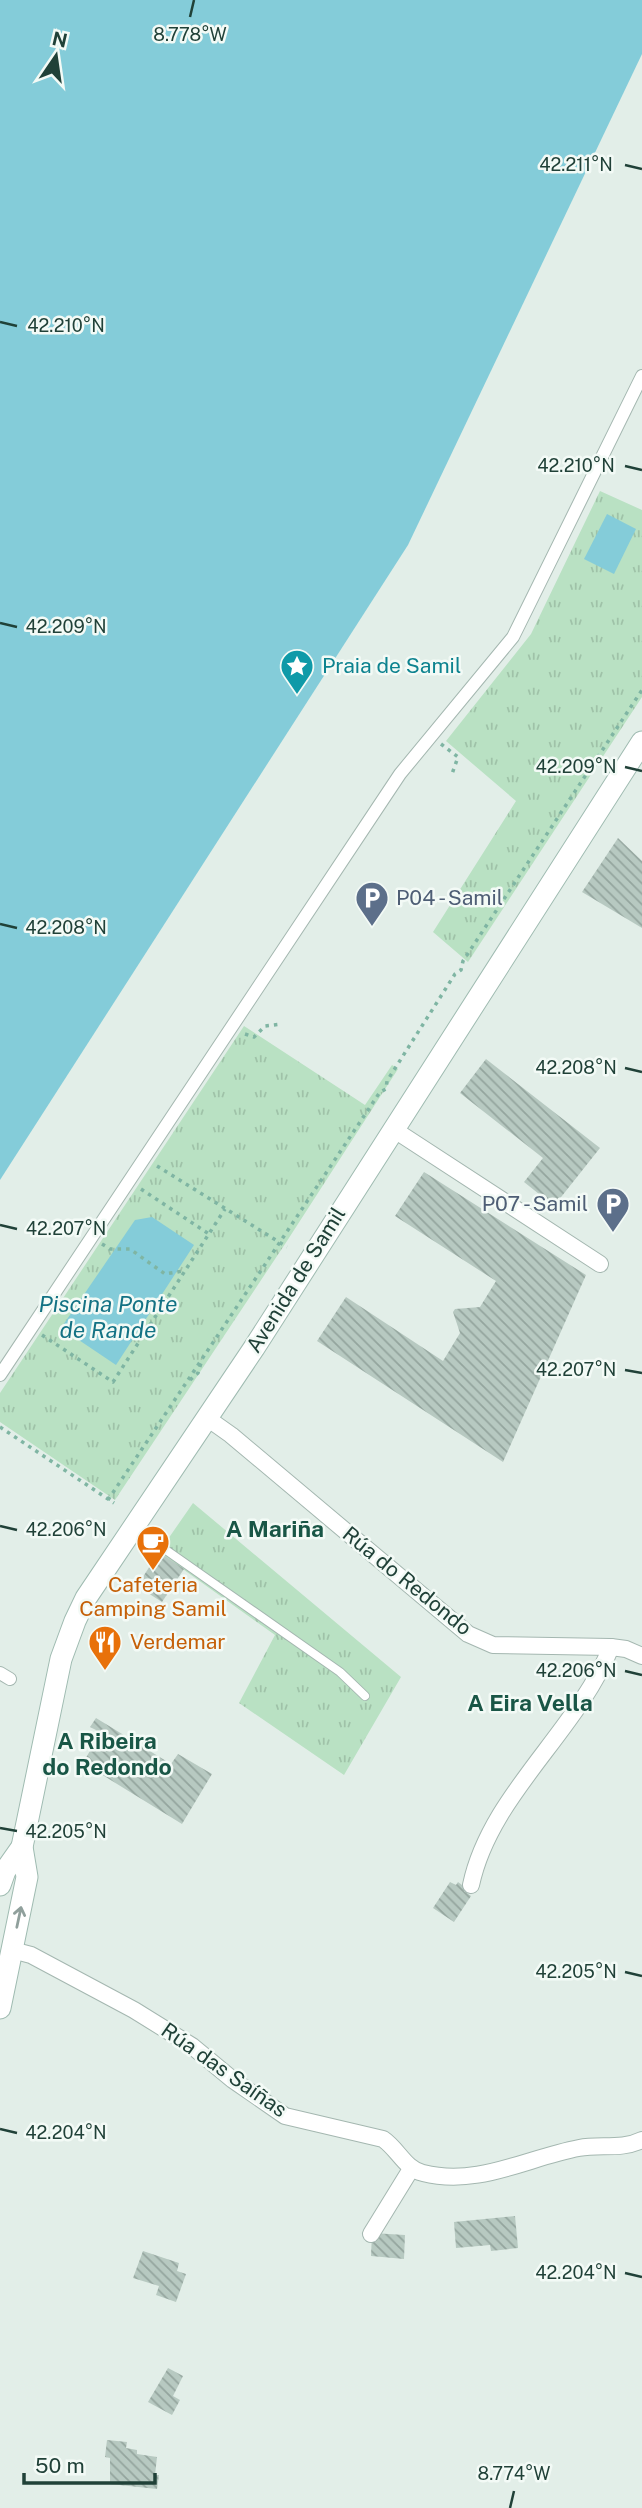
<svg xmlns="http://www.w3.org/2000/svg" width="642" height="2508" viewBox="0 0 642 2508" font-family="'Public Sans',sans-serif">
<defs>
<pattern id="park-tufts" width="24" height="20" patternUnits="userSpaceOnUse" patternTransform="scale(1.75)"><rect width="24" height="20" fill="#b9e1c3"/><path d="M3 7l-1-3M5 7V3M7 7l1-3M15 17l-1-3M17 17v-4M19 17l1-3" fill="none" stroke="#9fc2a8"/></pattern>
<pattern id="building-back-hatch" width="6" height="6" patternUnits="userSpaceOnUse" patternTransform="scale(1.75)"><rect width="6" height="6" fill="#b7c9c1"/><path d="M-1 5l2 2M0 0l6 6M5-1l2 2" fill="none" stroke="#94a59e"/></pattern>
</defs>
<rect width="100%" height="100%" fill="#e2eee8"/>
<g fill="url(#park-tufts)">
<path d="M600,491L642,510V697L468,962L433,932L516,801L446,741L531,634Z"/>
<path d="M244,1026L365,1105L392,1065L398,1069L287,1241L115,1500L0,1422V1393Z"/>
<path d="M193,1503L401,1677L344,1775L239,1703L275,1635L159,1552Z"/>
</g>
<g fill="#84ccd9">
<path d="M0,0H642V54L408,545L0,1180Z"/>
<path d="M607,514L636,529L614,574L584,559Z"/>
<path d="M152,1217L194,1245L116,1365L61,1328L135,1220Z"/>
</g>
<g fill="url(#building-back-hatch)">
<path d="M618,838L642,861V928L582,892Z"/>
<path d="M486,1059L600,1148L554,1206L524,1182L543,1158L460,1093Z"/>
<path d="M424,1172L586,1275L503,1462L317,1341L346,1297L443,1361L460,1333L453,1312L455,1309L480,1307L496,1281L395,1216Z"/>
<path d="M159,1552L184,1569L162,1602L137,1586Z"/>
<path d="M96,1718L171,1764L178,1754L212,1774L182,1824L83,1763L91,1749L86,1746L96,1730L90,1727Z"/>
<path d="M450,1882L456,1885L458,1882L466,1888L464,1891L471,1896L454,1922L433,1908Z"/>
<path d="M515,2216L518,2248L491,2251L490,2245L456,2248L454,2222Z"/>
<path d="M372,2233L405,2235L404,2259L371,2256Z"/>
<path d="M143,2251L179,2263L177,2271L186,2274L176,2302L156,2295L159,2286L133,2278Z"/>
<path d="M168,2368L183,2376L173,2396L180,2400L172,2415L148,2402Z"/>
<path d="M107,2440L127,2442L126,2448L137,2450V2454L157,2457L155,2475H159L157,2489L110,2484V2458L105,2457Z"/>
</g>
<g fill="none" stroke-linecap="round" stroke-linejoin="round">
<defs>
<path id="service" d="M136,1529L340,1672L365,1696"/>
<g id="pedestrian">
<path d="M0,1375L400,774L513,637L642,376"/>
<path d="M0,1673L10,1679"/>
</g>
<g id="minor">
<path d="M393,1129L600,1264"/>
<path d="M207,1418L231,1435L468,1634L493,1645L611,1647L626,1649L642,1656"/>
<path d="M471,1885C490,1795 577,1732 611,1647"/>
<path d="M12,1950L31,1955L134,2010L192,2046L233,2080L285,2116L383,2139C398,2149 405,2169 423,2173C478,2187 526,2158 579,2148C600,2144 622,2150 642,2140"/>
<path d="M371,2234L411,2169"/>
</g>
<g id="secondary">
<path d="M0,1885L5,1871L22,1847"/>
<path d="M0,2008L27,1877L22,1847L61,1659L75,1621L86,1598L254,1348L642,742"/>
</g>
</defs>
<use href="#service" stroke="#a4b7b0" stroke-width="10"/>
<use href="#pedestrian" stroke="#a4b7b0" stroke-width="14"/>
<use href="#minor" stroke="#a4b7b0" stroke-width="18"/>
<use href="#secondary" stroke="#9fbbb1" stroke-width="23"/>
<g stroke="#7fb5a3" stroke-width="3.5" stroke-dasharray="3.5 5" stroke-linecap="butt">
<path d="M441,744L458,757L452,774"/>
<path d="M245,1034L254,1037L265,1026L282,1024"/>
<path d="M157,1166L287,1247"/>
<path d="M141,1189L209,1234"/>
<path d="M102,1244L110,1249H130L165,1274L183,1271"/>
<path d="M42,1335L113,1382L225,1209"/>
<path d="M190,1380L198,1373L201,1363"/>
<path d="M0,1427L114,1503"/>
<path d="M108,1500L380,1092L386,1089L387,1081L455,974L461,970L463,961L642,690"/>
</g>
<use href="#service" stroke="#fff" stroke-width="8"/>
<use href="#pedestrian" stroke="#fff" stroke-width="12"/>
<use href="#minor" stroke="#fff" stroke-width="16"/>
<use href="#secondary" stroke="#fff" stroke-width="21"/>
</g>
<defs><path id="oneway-shaft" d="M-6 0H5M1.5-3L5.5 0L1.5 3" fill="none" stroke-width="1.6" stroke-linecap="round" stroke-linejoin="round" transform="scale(1.75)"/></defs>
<use stroke="#90a09c" href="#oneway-shaft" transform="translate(19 1917) rotate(-78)"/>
<path fill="none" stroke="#204138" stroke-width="2.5" d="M190,17L194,0M625,165L642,169M0,322L17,326M625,466L642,470M0,623L17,627M625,767L642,771M0,924L17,928M625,1068L642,1072M0,1225L17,1229M625,1370L642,1373M0,1526L17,1530M625,1671L642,1675M0,1828L17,1831M625,1972L642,1976M0,2129L17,2133M625,2273L642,2277M510,2508L514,2491"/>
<defs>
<symbol id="sight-pin" viewBox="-11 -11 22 30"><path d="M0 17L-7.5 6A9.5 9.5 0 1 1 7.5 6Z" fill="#0f9aa8" stroke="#f3faf6"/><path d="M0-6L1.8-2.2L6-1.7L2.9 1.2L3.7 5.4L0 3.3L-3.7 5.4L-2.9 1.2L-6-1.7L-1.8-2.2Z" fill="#fff"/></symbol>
<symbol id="parking-pin" viewBox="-11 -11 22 30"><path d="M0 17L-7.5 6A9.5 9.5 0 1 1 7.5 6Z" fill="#5c6f8a" stroke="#f3faf6"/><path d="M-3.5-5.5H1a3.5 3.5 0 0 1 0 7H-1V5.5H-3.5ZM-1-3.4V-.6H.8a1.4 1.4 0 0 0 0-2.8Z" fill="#fff"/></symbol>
<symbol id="cafe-pin" viewBox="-11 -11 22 30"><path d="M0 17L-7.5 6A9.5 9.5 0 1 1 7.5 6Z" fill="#e8710a" stroke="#f3faf6"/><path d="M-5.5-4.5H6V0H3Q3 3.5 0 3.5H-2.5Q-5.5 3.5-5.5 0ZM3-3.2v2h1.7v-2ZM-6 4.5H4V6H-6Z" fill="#fff"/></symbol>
<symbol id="restaurant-pin" viewBox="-11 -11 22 30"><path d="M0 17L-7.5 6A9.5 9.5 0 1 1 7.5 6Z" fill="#e8710a" stroke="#f3faf6"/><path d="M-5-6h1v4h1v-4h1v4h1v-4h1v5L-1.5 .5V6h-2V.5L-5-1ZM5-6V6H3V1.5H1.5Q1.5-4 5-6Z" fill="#fff"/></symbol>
</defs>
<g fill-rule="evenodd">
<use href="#sight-pin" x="278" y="647" width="38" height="52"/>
<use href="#parking-pin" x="353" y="879" width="38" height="52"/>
<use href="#parking-pin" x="594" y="1185" width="38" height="52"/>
<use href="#cafe-pin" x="134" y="1523" width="38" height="52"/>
<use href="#restaurant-pin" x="86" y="1623" width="38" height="52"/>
</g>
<g text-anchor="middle" stroke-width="5" stroke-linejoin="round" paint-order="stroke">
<g font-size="21" fill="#0d838f" stroke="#f3faf6" text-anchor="start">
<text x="322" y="673">Praia de Samil</text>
</g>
<g font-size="21" fill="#4e5e75" stroke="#f3faf6" text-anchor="start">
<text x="396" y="905">P04 - Samil</text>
<text x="588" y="1211" text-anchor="end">P07 - Samil</text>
</g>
<g font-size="21" fill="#204138" stroke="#f3faf6">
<text transform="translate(296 1280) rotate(-58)" y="7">Avenida de Samil</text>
<text transform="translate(407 1581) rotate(39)" y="7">Rúa do Redondo</text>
<text transform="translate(224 2070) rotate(35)" y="7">Rúa das Saíñas</text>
</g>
<g font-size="21" fill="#c56008" stroke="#f3faf6">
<text x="153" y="1592">Cafeteria<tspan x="153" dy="24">Camping Samil</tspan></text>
<text x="130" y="1649" text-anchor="start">Verdemar</text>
</g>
<g font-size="23" font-style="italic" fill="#137284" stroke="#f3faf6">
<text x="108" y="1312">Piscina Ponte<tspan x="108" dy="26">de Rande</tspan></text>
</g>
<g font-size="23" font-weight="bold" fill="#195646" stroke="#f3faf6">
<text x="275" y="1537">A Mariña</text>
<text x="530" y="1711">A Eira Vella</text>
<text x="107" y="1749">A Ribeira<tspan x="107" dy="26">do Redondo</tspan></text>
</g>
</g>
<g font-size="18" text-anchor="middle" fill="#204138" stroke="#f3faf6" stroke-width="5" stroke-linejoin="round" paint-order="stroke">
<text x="190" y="41">8.778°W</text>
<text x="576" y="171">42.211°N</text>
<text x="66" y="332">42.210°N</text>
<text x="576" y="472">42.210°N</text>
<text x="66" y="633">42.209°N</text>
<text x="576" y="773">42.209°N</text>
<text x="66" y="934">42.208°N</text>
<text x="576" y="1074">42.208°N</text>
<text x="66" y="1235">42.207°N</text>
<text x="576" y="1376">42.207°N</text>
<text x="66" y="1536">42.206°N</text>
<text x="576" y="1677">42.206°N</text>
<text x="66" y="1838">42.205°N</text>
<text x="576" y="1978">42.205°N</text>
<text x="66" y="2139">42.204°N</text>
<text x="576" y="2279">42.204°N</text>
<text x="514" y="2480">8.774°W</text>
</g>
<g transform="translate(56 56) rotate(13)" stroke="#f3faf6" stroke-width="5" paint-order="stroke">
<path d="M0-5L12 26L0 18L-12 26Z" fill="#204138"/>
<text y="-10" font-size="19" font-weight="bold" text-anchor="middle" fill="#204138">N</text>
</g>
<path d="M24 2473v10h131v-10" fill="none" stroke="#204138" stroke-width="3.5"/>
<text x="35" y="2473" font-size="21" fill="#204138" stroke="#f3faf6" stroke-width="5" paint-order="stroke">50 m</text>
</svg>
